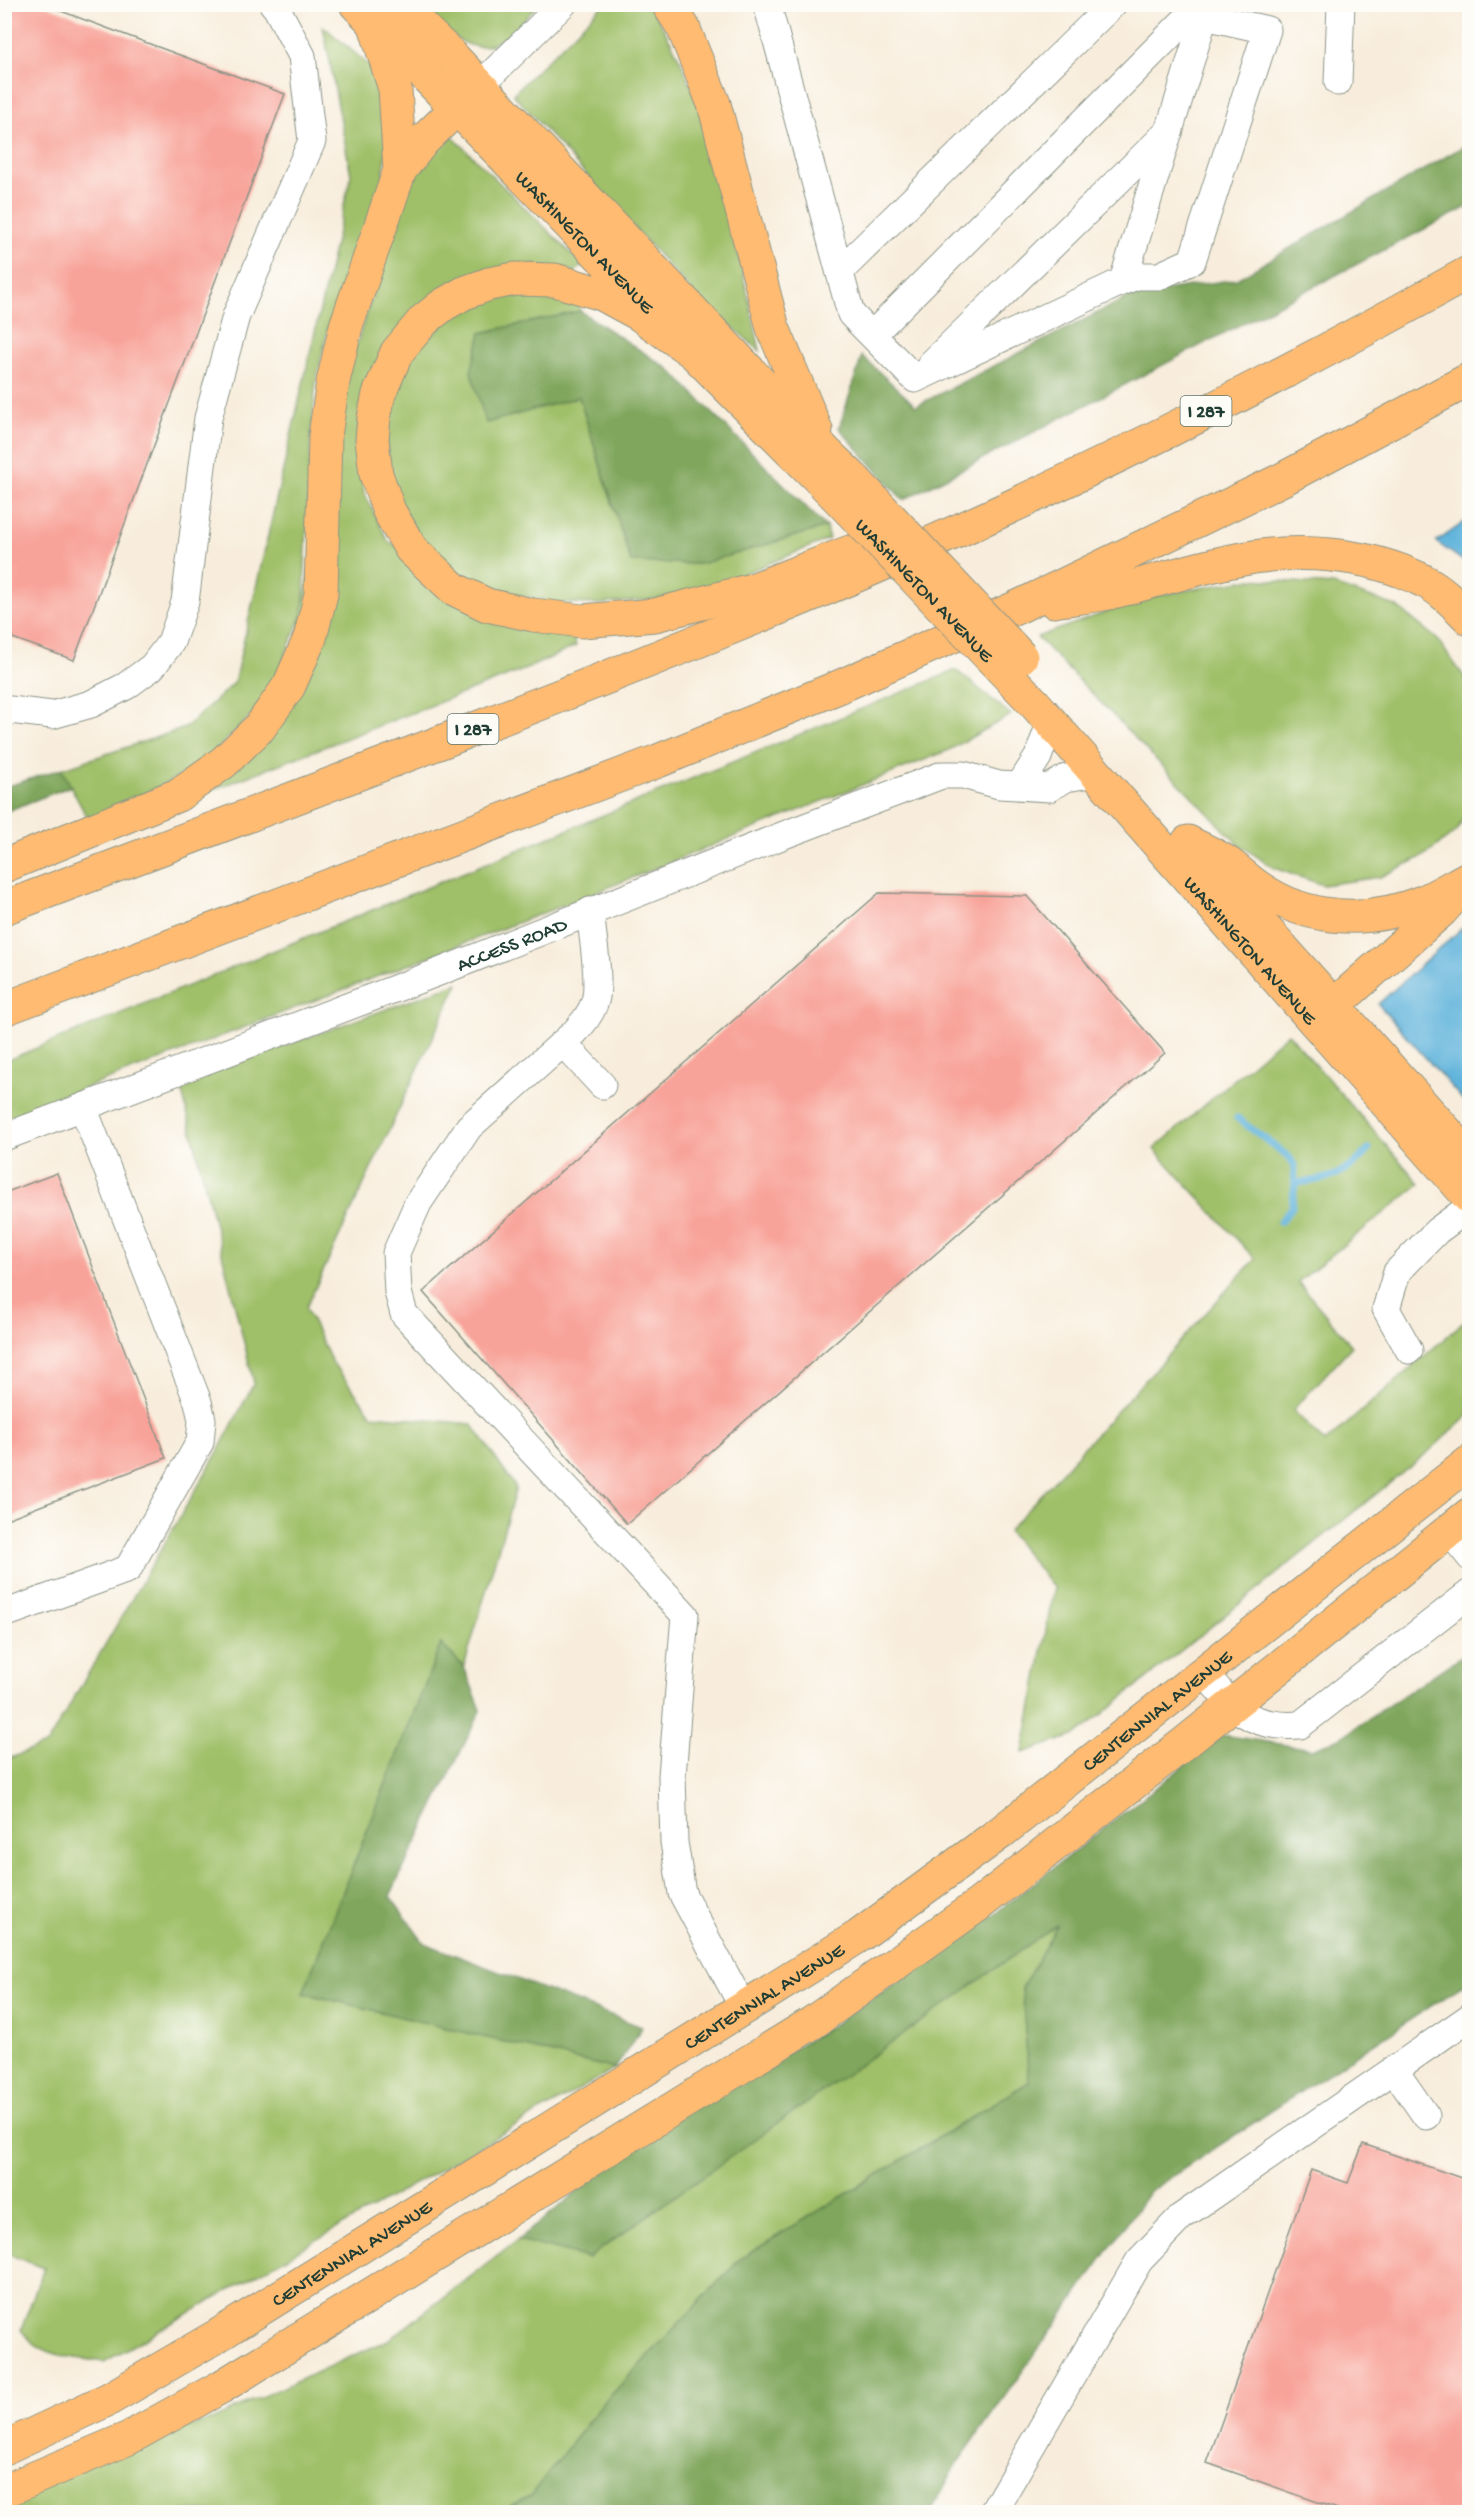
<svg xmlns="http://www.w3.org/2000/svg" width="1474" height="2517" viewBox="0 0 1474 2517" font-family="'Gochi Hand',sans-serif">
<rect width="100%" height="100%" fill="#fdfcf7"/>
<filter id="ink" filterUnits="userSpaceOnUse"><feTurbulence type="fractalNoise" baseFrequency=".0167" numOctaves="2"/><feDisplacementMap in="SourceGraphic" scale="12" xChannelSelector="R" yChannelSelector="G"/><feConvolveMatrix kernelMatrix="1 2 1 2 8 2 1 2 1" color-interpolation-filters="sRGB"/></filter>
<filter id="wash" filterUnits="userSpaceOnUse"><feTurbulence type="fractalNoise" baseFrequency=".008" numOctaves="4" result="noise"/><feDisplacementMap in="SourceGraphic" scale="24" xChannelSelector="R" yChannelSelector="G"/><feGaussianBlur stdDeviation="1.35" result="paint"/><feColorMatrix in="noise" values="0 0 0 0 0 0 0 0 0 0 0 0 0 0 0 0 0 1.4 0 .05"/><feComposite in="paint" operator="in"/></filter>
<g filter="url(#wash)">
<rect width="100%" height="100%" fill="#f8eddc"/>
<g fill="#9fbf68" stroke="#5f7e4e" stroke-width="1.5">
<path d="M420,5H538C527,16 515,32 501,40C467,61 442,26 420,5Z"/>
<path d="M603,5H648C689,61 708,132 725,199C738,249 749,300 760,351L697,297L513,94Z"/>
<path d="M323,26L382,76L387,140L383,182L349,277L329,324L316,382L311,435L303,613L273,684L254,713L214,752L176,778L89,821L61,769L185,728L234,683L351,175Z"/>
<path d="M449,133L583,265L575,272L526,265L377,361L362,394L358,447L364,492L388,541L573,636L576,646L526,669L197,796L285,716L339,398L411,177Z"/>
<path d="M577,294L580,311L481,333L579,397L631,562L700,564L826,527L829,539L714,586L657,599L601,604L554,603L505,592L455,572L422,541L400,503L388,467L385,429L391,388L418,346L458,313L497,295Z"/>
<path d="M1252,579L1333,585L1396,606L1437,639L1470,685L1469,807L1457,831L1422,857L1380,877L1323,885L1274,868L1238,844L1037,637L1147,597Z"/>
<path d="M956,670L1011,715L949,750L577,900L5,1119V1061Z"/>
<path d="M458,983L306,1308L332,1362L372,1415L472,1424L516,1488L464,1667L441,1644L303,1993L615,2069L104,2362C73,2357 41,2358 21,2330L44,2268L5,2253V1760L47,1744L215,1457L254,1383L180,1084Z"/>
<path d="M1288,1033L1420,1184L1298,1282L1352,1346L1293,1410L1325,1443L1469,1317V1415L1426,1454L1076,1735L1023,1753L1054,1588L1008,1531L1255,1259L1154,1149Z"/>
<path d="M1059,1922L1022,1988L1029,2082L740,2259L598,2409L530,2496L498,2512H5V2480L211,2420L390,2339L518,2240L588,2258Z"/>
</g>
<g fill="#7fa65c" stroke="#4f7248" stroke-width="1.5">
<path d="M1469,143V206L903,500L839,428L862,356L916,406L1132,295L1237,279Z"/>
<path d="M580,311L669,369L826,527L700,564L631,562L579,397L486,423L471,372L481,333Z"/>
<path d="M61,769L71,786L5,812V787Z"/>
<path d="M441,1644L464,1667L481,1710L390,1896L424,1943L642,2027L615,2069L303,1993Z"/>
<path d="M1469,1651V1981L1150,2191L959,2461L931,2512H498L530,2496L598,2409L740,2259L1029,2082L1022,1988L1058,1924L588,2258L518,2240L652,2131L826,2029L961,1940L1223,1735L1312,1749L1340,1738Z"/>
</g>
<g fill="#60b4dc" stroke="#407888" stroke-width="1.5">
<path d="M1469,519V565L1436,542Z"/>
<path d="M1469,922V1107L1378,1004Z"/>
</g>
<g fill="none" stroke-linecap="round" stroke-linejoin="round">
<g stroke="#60b4dc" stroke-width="7">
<path d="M1237,1118L1289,1157L1294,1165L1295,1183"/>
<path d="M1280,1222L1292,1207L1295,1183C1328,1180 1347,1175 1369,1149"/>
</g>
</g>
<g id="blocks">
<g fill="#f8a399">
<path d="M4,4H42L285,94L74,660L4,635Z"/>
<path d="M879,893L1027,896L1165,1053L627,1524L423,1292Z"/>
<path d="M57,1173L166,1458L4,1520V1193Z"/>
<path d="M1363,2144L1470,2181V2512H1346L1207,2463L1311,2170L1348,2183Z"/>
</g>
</g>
</g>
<g filter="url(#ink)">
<use href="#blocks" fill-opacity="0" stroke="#8c9588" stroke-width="1.5"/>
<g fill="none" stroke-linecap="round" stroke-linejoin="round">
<defs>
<g id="minor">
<path d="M767,4L851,314L915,379L1123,281L1137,276H1159L1192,261L1267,30L1192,13L872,335"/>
<path d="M1338,82L1341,4"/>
<path d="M465,100L563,4"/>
<path d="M840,271L1113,4"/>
<path d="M1123,281L1208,4"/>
<path d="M931,364L1170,130"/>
<path d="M4,714L10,710L52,715L91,704L126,686L152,667L171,642L185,602L208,418L236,316L312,141L302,56L276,7L273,4"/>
<path d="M1020,785L1038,757L1051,721"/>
<path d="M590,911C592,933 601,982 595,1001C591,1014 583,1023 574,1033L469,1127L418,1203L396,1253L398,1292L404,1314L685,1615L672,1776L674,1842L682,1893L744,2009"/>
<path d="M563,1043L602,1085"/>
<path id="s1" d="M4,1137L439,972L784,835L942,775H963L999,785L1049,788L1066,778L1096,773"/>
<path d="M1409,1350L1386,1309L1397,1272L1437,1231L1468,1208"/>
<path d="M1449,1531L1470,1557"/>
<path d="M4,1614L128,1569L200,1442L202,1420L198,1402L83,1107"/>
<path d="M1204,1672C1233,1708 1250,1729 1300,1725L1470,1593"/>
<path d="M1394,2070L1426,2116"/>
<path d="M993,2512L1139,2261L1181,2217L1470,2017"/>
</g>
<g id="major">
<path id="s2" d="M356,4L694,353L834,494"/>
<path d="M398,4L450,54L825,451L855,480"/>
<path d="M668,4L683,27L714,104L773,328L816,430"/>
<path id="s3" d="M1035,704L1470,1198"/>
<path d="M1191,846L1470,1158"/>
<path id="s4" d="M4,2448L109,2399L217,2336L859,1936L1000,1833L1470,1462"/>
<path d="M4,2491L129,2438L221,2387L812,2023L978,1905L1186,1742L1470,1514"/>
</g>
<g id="highway">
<path d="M374,22L395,89L400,170"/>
<path d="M694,353L639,314L602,294L555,280L515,279L489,284L464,293L443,305L424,320L397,352L379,394L374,418L372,439L376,474L389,511L411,549L454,589L487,605L533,615L582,621L655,615L752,590L850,552L897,545"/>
<path d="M1054,601C1073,598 1094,596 1113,592C1153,582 1192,569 1232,561C1295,547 1366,552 1424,581C1441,589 1457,606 1470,619"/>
<path d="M1188,842C1201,849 1217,855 1229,864C1239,871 1247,880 1258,887C1308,922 1369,924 1425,901C1440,894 1455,885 1470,877"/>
<path d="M4,866L178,795L224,762L260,727L289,686L310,638L321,594L325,436L333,382L346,326L400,170L423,141L457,108"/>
<path d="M4,908C265,809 526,712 784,606C1019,509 1248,396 1470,272"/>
<path d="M4,1009L658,761L841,686L1022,605L1283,479L1470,379"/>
<path d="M1315,1022L1442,910L1457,893"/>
</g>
</defs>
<use href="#minor" stroke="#8c9588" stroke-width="29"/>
<use href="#major" stroke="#8c9588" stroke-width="35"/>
<use href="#highway" stroke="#8c9588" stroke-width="35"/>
<use href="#minor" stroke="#fff" stroke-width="27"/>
<use href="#major" stroke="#ffbb71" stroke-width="33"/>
<use href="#highway" stroke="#ffbb71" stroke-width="33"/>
<defs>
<g id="major-bridge">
<path d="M855,480L1021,657"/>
<path id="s5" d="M834,494L1035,704"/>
</g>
</defs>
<use href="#major-bridge" stroke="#8c9588" stroke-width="35" stroke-linecap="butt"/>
<use href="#major-bridge" stroke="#ffbb71" stroke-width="33"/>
</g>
</g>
<g text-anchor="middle" stroke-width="5" stroke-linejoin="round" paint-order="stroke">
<g fill="#fdfcf7" stroke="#62766e" stroke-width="1.5">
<rect x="1180.5" y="396" width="51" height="30" rx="4.5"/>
<rect x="447.5" y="714" width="51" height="30" rx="4.5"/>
</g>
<g font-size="18" font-weight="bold" fill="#1f3d34">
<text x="1206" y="417">I 287</text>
<text x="473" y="735">I 287</text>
</g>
<g font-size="20" fill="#1f3d34" stroke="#fdfcf7">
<text dy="7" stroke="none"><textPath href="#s2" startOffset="330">WASHINGTON AVENUE</textPath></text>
<text dy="7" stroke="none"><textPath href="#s5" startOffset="132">WASHINGTON AVENUE</textPath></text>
<text dy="7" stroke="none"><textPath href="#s1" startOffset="543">ACCESS ROAD</textPath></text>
<text dy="7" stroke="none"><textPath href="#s3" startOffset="327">WASHINGTON AVENUE</textPath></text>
<text dy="7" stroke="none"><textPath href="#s4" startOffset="1371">CENTENNIAL AVENUE</textPath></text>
<text dy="7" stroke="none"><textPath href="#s4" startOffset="885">CENTENNIAL AVENUE</textPath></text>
<text dy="7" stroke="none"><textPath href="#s4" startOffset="399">CENTENNIAL AVENUE</textPath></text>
</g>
</g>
<rect width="1474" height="2517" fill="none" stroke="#fdfcf7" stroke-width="24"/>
</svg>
